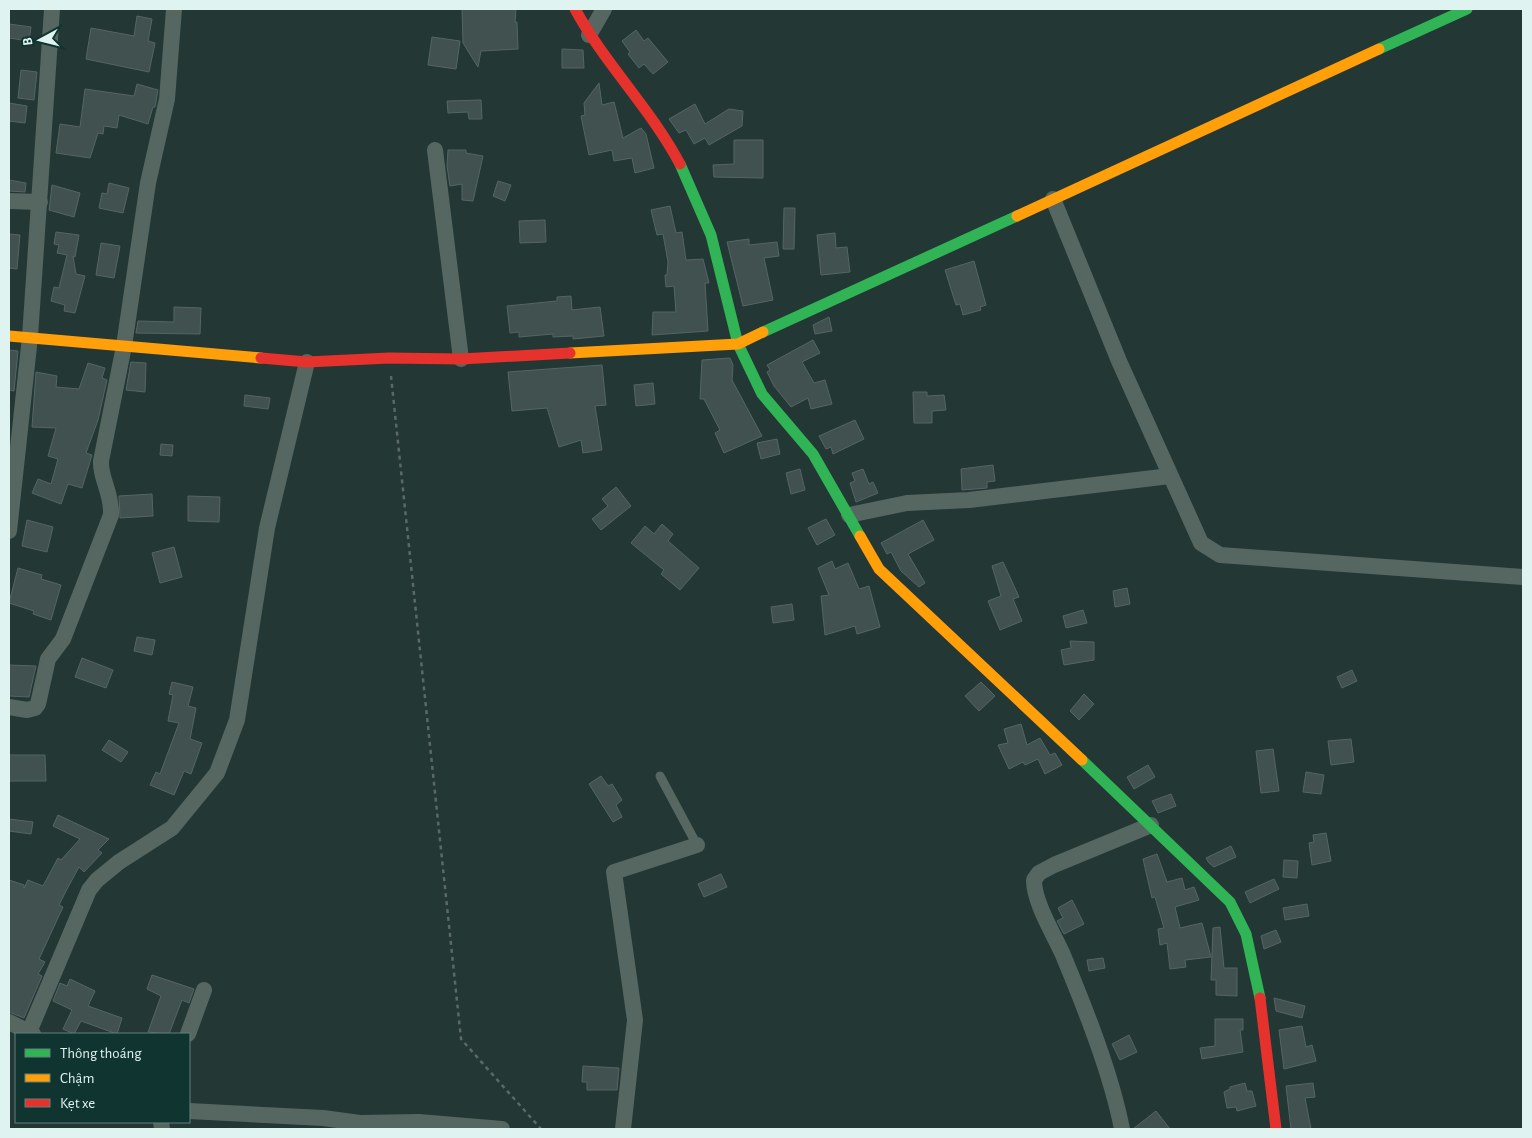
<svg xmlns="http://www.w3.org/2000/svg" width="1532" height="1138" viewBox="0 0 1532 1138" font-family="'Alegreya Sans',sans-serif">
<rect width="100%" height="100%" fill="#233735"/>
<g fill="#415150" stroke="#556565">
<path d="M462,9H516L515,22H517L518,49L481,51L478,67L463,43Z"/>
<path d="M137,16L152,19L148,41L155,43L149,72L86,59L91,28L134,36Z"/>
<path d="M9,24L31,27L29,41L9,38Z"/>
<path d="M636,30L644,41L648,38L668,62L653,74L644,64L639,68L628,54L630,52L622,41Z"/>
<path d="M432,37L460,41L456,69L428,65Z"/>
<path d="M562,49L583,50L584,68H562Z"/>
<path d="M21,70L37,72L34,100L18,98Z"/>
<path d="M599,83L602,105L614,102L623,138L641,128L646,134L654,168L635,173L632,158L614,161L612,150L589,155L581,116L585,115L584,103Z"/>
<path d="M137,84L158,90L155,107H153L148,124L119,115L117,128L104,126L103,134L98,133L90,158L56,153L60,124L80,127L85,89L134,96Z"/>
<path d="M481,100L482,119H469L468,112L448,113L447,101Z"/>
<path d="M9,103L27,106L25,123L9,121Z"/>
<path d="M695,104L705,124L729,109L743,111L742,126L709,145L705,138L694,144L686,130L679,133L669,119Z"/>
<path d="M734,140H763V178L714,177L713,165L734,164Z"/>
<path d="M448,150H466V153L483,156L473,201L462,200V184L450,186L447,166Z"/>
<path d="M9,180L26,183L25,192L9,191Z"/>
<path d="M498,181L511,185L505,201L493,196Z"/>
<path d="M109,183L129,188L123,213L99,208L102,193L107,194Z"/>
<path d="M52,185L80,193L74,217L49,210Z"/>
<path d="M670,206L676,233L682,232L686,260L703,259L709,283H705L708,331L652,335L653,312H676L674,286L666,287L665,275H667L668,262L663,234L657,235L651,210Z"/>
<path d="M784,208H795L794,249H783Z"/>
<path d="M545,220L546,242L520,243L519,221Z"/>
<path d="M56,232L79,235L75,257L73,256L76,274L85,276L75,313L64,311L65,305L51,301L54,287L59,288L67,255L57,253L59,245L54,244Z"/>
<path d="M835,233L836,248L847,247L850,272L821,275L817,235Z"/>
<path d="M9,234L20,235L17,269L9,268Z"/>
<path d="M749,239V245L777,242L779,256L764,258L773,300L743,306L727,242Z"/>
<path d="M101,243L120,246L114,278L96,275Z"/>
<path d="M974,261L986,305L980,307L981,310L963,315L960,304L956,305L945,270Z"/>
<path d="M571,296L572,310L600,307L604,336L573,339V336L553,337V334L519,337V332L510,333L507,306L557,301V297Z"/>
<path d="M174,307L201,308L200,334L136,333L138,321L174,322Z"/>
<path d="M829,317L832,331L815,334L813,325Z"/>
<path d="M813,340L820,353L802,362L814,383L825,380L832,404L811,409L808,398L791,407L774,386L767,372L770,370L767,365Z"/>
<path d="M9,350L18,351L14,391L9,390Z"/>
<path d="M730,358L733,365L732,380L762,436L724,453L715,433L720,430L704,399H700L702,360Z"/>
<path d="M131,362L146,363L145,392L126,390Z"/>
<path d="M88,363L105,368L102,378L107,380L98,420L86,453L92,455L82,488L68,484L61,504L32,493L38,479L51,484L58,459L48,456L56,428L32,427L36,372L57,376L56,387L79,389Z"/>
<path d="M602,365L606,405L595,406L602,450L583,453L581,440L559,447L547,408L512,411L508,372Z"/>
<path d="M653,383L655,404L636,406L634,385Z"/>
<path d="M913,392H927V396L944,395L946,410L932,411V423H914Z"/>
<path d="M245,395L270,398L268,409L244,406Z"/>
<path d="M855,420L864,439L833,454L831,447L826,449L819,436Z"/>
<path d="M777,439L780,454L761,459L757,443Z"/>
<path d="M161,444L173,445L172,456L160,455Z"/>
<path d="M993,465L995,481L987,482V488L962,490L961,469Z"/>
<path d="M800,469L805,490L791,494L786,473Z"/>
<path d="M863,469L869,484L873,482L878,493L856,502L850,483L855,481L852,473Z"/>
<path d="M616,487L631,506L601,530L592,519L608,506L602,499Z"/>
<path d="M152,494L153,516L120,518L119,496Z"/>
<path d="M188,496L220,497L219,522L188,521Z"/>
<path d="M826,519L835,535L817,545L808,528Z"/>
<path d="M27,520L53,527L47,552L22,546Z"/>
<path d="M923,520L934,540L908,554L925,583L919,587L901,571L891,552L887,554L881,543Z"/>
<path d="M662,524L673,534L668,541L699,568L680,590L661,574L664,570L631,543L645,526L654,534Z"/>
<path d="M174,547L182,577L160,583L152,553Z"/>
<path d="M832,561L835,569L848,563L859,589L869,586L880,627L857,634L855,626L825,635L821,596L829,595L818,568Z"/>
<path d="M1003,562L1019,597L1013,599L1022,621L1000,630L988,601L1001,596L992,566Z"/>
<path d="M18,568L42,575L41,579L61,585L51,620L33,614L34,611L9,603Z"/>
<path d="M1127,588L1130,604L1115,607L1113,591Z"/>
<path d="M792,604L794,620L773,623L771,607Z"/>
<path d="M1083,610L1087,623L1066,628L1063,616Z"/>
<path d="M137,637L155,640L152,655L134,651Z"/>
<path d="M1070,641L1094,642V660L1064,665L1061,650L1071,648Z"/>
<path d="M82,658L113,670L106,688L75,677Z"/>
<path d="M9,665L36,666L29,697L9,696Z"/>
<path d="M1352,670L1357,681L1342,688L1337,677Z"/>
<path d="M172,682L193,687L188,706L196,708L190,739L202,743L191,774L184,771L174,795L150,785L156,772L160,774L179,723L168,721L173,695L169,694Z"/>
<path d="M981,682L995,696L979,711L965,696Z"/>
<path d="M1084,694L1094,704L1079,720L1070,711Z"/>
<path d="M1021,724L1027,745L1040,738L1050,755L1055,753L1062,765L1045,774L1038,759L1025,765L1023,762L1009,769L998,745L1008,743L1004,729Z"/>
<path d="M1351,739L1354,762L1331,765L1328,741Z"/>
<path d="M109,740L128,752L121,762L102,750Z"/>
<path d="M1273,749L1279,791L1261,793L1256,751Z"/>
<path d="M9,755H45L46,781H9Z"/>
<path d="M1148,765L1155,777L1134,789L1127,777Z"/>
<path d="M1306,772L1324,775L1321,794L1303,792Z"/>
<path d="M601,776L608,786L612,784L622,800L616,805L622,817L613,822L589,784Z"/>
<path d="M1171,794L1176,806L1158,813L1152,801Z"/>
<path d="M58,815L109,839L98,850L102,853L84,872L79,867L66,891L59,905L63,907L39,959L45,962L38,974L42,976L24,1018L9,1012V880L24,885V888L28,880L43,886L58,858L61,860L80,839L53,826Z"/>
<path d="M9,819L33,822L31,834L9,831Z"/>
<path d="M1326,833L1331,861L1312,865L1309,843L1314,842L1313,835Z"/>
<path d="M1231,846L1236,857L1214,867L1209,863L1206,858Z"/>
<path d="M1157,854L1167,882L1182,878L1185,890L1194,887L1199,900L1175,907L1180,928L1202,923L1211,957L1185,960L1186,967L1170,969L1167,943L1160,945L1158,929L1164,928L1155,897L1152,898L1143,859Z"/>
<path d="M1284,860L1298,861L1297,878L1283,877Z"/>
<path d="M721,874L727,887L704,897L698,884Z"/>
<path d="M1274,879L1279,889L1250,903L1245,892Z"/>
<path d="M1072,900L1084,924L1064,934L1057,921L1063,918L1058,908Z"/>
<path d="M1307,904L1309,916L1285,920L1283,908Z"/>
<path d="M1220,927L1224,968H1237V996L1216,995V980H1211L1213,928Z"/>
<path d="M1276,930L1281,942L1264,949L1261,936Z"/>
<path d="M1103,958L1105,968L1089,971L1087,960Z"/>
<path d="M152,975L194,989L189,1003L182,1000L169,1034L148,1032L161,996L147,989Z"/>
<path d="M70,979L95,991L88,1006L122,1018L117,1034L81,1021L74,1034L63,1029L72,1010L53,1001L60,983L67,986Z"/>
<path d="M1274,998L1305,1006L1302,1018L1276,1011Z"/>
<path d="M1215,1019H1243V1030H1240L1243,1052L1202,1059L1200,1048L1215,1046Z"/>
<path d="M1302,1026L1306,1047L1312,1045L1316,1061L1284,1069L1279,1030Z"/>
<path d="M1129,1035L1137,1052L1120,1060L1112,1044Z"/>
<path d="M583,1066L619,1068L617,1090H587V1082H582Z"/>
<path d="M1245,1083L1247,1091H1252L1256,1106L1237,1111L1236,1107L1227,1108L1224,1092L1230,1089V1087Z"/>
<path d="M1313,1083L1315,1097L1305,1098L1311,1129H1291L1286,1086Z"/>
<path d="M1156,1111L1170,1129H1133Z"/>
</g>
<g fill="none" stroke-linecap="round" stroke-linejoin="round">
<path stroke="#5a6965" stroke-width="2.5" stroke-dasharray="4 4" stroke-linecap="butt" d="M391,376L461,1039L541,1129"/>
<path stroke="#556760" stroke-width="9" d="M660,776L697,845"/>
<g stroke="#556760" stroke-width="16">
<path d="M589,35L604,9"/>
<path d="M435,150L461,359"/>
<path d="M1053,199L1119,361L1201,543L1220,555L1523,577"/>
<path d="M9,201L40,202"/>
<path d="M849,515L907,503L969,500L1170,476"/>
<path d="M9,531L30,337L52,9"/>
<path d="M9,707L27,710L35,708L38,704L48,659L63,639L111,515C112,492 100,479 101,461L124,346L148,183L167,99L174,9"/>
<path d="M9,1022L33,1034"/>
<path d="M29,1032L89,890L97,880L119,862L172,828L217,773L237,720L267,528L307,362"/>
<path d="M188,1034L204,990"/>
<path d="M189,1111L323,1118L360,1123L419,1122L502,1129"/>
<path d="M161,1122L162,1129"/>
<path d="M623,1129L635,1020L614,872L697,845"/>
<path d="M1122,1129C1111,1073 1085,1008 1063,955C1054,934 1034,903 1034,880L1039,873L1054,865L1151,825"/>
</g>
<g stroke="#30b455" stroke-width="11">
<path d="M1379,49L1467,9"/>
<path d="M680,164L711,235L738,344L762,394L813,454L860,536"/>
<path d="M763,332L1017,216"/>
<path d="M1082,760L1230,902L1246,934L1260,998"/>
</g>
<g stroke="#ff9f0a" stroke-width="11">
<path d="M1017,216L1379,49"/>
<path d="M9,336L261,358"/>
<path d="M570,353L738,344L763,332"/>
<path d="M860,536L879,569L1082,760"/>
</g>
<g stroke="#e5322d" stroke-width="11">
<path d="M575,9C605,64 651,109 680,164"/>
<path d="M261,358L307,362L389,358L461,359L570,353"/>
<path d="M1260,998L1276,1129"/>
</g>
</g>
<rect width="1532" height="1138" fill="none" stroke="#dff3f0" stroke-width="20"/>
<rect x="15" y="1033" width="175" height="90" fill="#103430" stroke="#63807d"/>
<rect x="25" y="1049" width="25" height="8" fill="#30b455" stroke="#63807d"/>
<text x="60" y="1058" font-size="15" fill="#dff3f0">Thông thoáng</text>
<rect x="25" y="1074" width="25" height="8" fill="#ff9f0a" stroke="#63807d"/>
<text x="60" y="1083" font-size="15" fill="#dff3f0">Chậm</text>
<rect x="25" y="1099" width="25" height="8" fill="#e5322d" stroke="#63807d"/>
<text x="60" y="1108" font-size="15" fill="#dff3f0">Kẹt xe</text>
<g transform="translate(40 40) rotate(263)" stroke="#103430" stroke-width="4" paint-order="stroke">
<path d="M0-4L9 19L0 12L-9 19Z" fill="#dff3f0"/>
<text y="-8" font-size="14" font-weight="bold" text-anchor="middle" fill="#dff3f0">B</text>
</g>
</svg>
